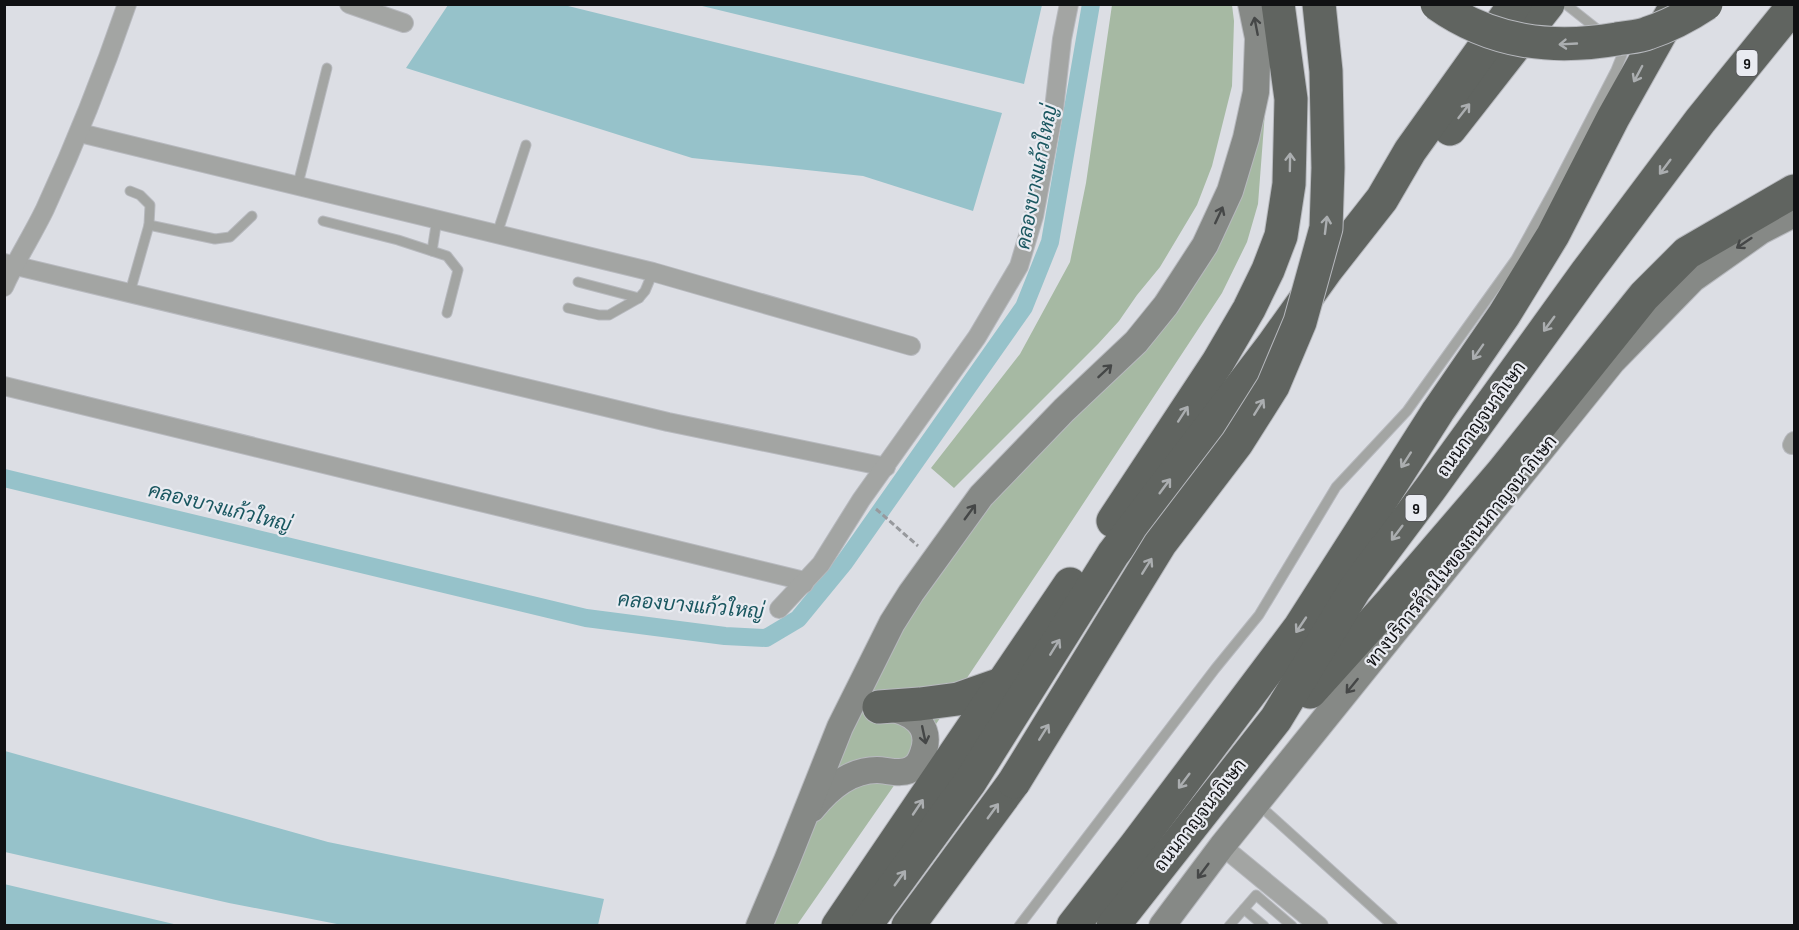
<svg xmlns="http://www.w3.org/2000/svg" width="1799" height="930" viewBox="0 0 1799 930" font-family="'Sofia Sans Condensed',Sarabun,sans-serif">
<rect width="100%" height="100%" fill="#dcdee4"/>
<g fill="#a6b9a3">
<path d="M1112,5H1232L1234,21L1232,86L1212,166L1197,205L1160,267L1137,295L1119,321L1098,344L954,488L931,468L1020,354L1070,262L1086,183Z"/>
<path d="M1262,101L1265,112L1258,204L1247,242L1222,293L1048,557L918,751L797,925L750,926L905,588L1156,306L1215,211Z"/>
</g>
<g fill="#96c2ca">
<path d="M448,5H564L1002,113L973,211L863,176L692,158L406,68Z"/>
<path d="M698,5H1042L1024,84Z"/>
<path d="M5,751L328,842L604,899L598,925H342L229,903L5,852Z"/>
<path d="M4,884L178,925H182H5Z"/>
</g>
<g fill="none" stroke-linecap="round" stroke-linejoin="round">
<path stroke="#96c2ca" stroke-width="18" d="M4,478L586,618L725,636L766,638L798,619L844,563L1024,307L1050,242L1091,4"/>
<defs>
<g id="service">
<path d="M1568,6L1602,33"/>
<path d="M298,184L327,68"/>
<path d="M323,221L398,240L447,256L458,270L447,313"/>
<path d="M149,225L215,239L230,237L252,216"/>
<path d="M497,234L526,145"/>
<path d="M432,251L437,219"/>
<path d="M578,282L639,298"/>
<path d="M130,292L149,225L150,205L140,195L130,191"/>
<path d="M568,308L599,315H609L639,298L645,291L653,272"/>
<path d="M1259,805L1393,926"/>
<path d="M1244,909L1264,926"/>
<path d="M1019,926L1215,669L1259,615L1336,487L1407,411L1516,259L1554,190L1616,70L1622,55L1621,47L1618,45"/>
<path d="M1229,926L1256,895L1292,926"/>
</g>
<g id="minor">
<path d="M349,4L404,23"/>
<path d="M80,133L653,272L911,346"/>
<path d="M4,263L668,422L886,467"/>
<path d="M4,287C16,260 32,236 45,209C76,142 103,74 127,4"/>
<path d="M4,386L800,580L804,584"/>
<path d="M1792,445L1794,441"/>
<path d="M779,609L821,564L861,500L977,337L1019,266L1034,216L1054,109L1062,39L1069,4"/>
<path d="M1222,846L1319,926"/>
</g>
<g id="secondary">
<path d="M812,809C828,789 850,770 877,770C888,770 903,776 913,768C918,765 921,759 923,753C933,726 912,711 887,708"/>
<path d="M759,926L787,860L840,727L892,623L911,593L981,496L1064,410L1136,342L1166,305L1205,245L1230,191L1246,138L1256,92L1258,38L1251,4"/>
<path d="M1162,926L1222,846L1612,362L1693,279L1761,231L1794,214"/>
</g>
<g id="motorway">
<path d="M1450,129L1548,4"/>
<path d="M1113,521L1218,362L1249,309L1268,270L1281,236L1289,184L1291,99L1278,4"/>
<path d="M1310,692L1392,601L1501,474L1644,296L1687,253L1794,191"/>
<path d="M879,707L920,704L958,699L1001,684"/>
<path d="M838,926L1070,584"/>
<path d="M865,926L970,782L1113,554L1272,346L1327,269L1382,199L1410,151L1515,4"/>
<path d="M908,926L1014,782"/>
<path d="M1073,926L1136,845L1300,627L1438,411L1504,315L1553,235L1613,118L1673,11"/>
<path d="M1113,926L1276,719L1355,589L1430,489L1586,273L1700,121L1794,5"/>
</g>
</defs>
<use href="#service" stroke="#b7b9be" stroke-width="11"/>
<use href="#minor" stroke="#b7b9be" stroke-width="20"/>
<use href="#secondary" stroke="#b7b9be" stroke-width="28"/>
<use href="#motorway" stroke="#b7b9be" stroke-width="35"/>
<path stroke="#97999d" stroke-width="3" stroke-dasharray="6 3" stroke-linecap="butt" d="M876,509L918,546"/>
<use href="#service" stroke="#a3a5a3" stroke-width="9"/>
<use href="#minor" stroke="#a3a5a3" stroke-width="18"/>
<use href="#secondary" stroke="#868986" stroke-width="26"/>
<use href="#motorway" stroke="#606460" stroke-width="33"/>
<defs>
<g id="motorway-bridge">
<path d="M1437,4C1492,43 1552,50 1617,39C1627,37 1639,37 1648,33C1669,26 1688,16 1706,4"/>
<path d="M1014,782L1160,544L1237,443L1273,386L1300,322L1326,228L1328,168L1326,71L1319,4"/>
</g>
</defs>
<use href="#motorway-bridge" stroke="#b7b9be" stroke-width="35" stroke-linecap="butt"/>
<use href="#motorway-bridge" stroke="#606460" stroke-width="33"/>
</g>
<defs><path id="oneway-shaft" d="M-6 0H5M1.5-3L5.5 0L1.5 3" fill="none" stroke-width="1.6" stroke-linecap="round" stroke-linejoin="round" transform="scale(1.5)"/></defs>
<g stroke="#454747">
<use href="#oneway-shaft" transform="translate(1256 26) rotate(-101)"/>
<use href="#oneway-shaft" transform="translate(1219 215) rotate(-65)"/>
<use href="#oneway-shaft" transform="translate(1744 243) rotate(146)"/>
<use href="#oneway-shaft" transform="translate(1105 371) rotate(-43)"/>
<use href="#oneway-shaft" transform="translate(970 512) rotate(-54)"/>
<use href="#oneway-shaft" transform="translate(1352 686) rotate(129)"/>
<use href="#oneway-shaft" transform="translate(924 735) rotate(78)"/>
<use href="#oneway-shaft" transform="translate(1203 871) rotate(127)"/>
</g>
<g stroke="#abaeb0">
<use href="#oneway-shaft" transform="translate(1568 44) rotate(177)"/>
<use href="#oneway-shaft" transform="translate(1638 74) rotate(118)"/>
<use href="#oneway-shaft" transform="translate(1464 111) rotate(-52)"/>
<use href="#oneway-shaft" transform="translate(1290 162) rotate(-89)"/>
<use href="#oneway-shaft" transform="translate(1665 167) rotate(127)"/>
<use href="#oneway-shaft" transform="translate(1326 225) rotate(-83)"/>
<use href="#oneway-shaft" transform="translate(1549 324) rotate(126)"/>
<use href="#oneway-shaft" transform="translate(1478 352) rotate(125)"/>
<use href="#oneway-shaft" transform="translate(1259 407) rotate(-58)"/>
<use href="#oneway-shaft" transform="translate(1183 414) rotate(-57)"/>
<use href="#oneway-shaft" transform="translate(1406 460) rotate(123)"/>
<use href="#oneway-shaft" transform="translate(1165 486) rotate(-53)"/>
<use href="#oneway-shaft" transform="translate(1397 533) rotate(127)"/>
<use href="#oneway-shaft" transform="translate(1147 566) rotate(-58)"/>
<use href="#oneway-shaft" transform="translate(1301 625) rotate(124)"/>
<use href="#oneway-shaft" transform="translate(1055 647) rotate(-58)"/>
<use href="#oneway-shaft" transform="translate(1044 732) rotate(-58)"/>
<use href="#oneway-shaft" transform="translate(1184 781) rotate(127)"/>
<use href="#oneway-shaft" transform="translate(918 807) rotate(-56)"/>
<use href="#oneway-shaft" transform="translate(993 811) rotate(-54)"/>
<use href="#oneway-shaft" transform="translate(900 878) rotate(-54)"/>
</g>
<g text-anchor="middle" stroke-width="4.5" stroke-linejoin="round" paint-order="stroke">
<g fill="#e9ebf1" stroke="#515256" stroke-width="1.5">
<rect x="1736.5" y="50" width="21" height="26" rx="4.5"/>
<rect x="1405.5" y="495" width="21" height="26" rx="4.5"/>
</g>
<g font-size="16" font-weight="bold" fill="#101113">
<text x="1747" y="69">9</text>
<text x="1416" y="514">9</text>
</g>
<g font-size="18" fill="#101113" stroke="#e9ebf1">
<text transform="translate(1481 419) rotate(-54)" y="6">ถนนกาญจนาภิเษก</text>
<text transform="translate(1461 551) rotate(-51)" y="6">ทางบริการด้านในของถนนกาญจนาภิเษก</text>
<text transform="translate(1200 815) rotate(-52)" y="6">ถนนกาญจนาภิเษก</text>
</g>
<g font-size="20" font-style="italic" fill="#1a5760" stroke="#e9ebf1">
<text transform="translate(1036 177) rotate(-79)" y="7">คลองบางแก้วใหญ่</text>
<text transform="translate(220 507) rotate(14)" y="7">คลองบางแก้วใหญ่</text>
<text transform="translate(691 605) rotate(5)" y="7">คลองบางแก้วใหญ่</text>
</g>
</g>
<rect width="1799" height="930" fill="none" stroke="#101113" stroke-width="12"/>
</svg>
